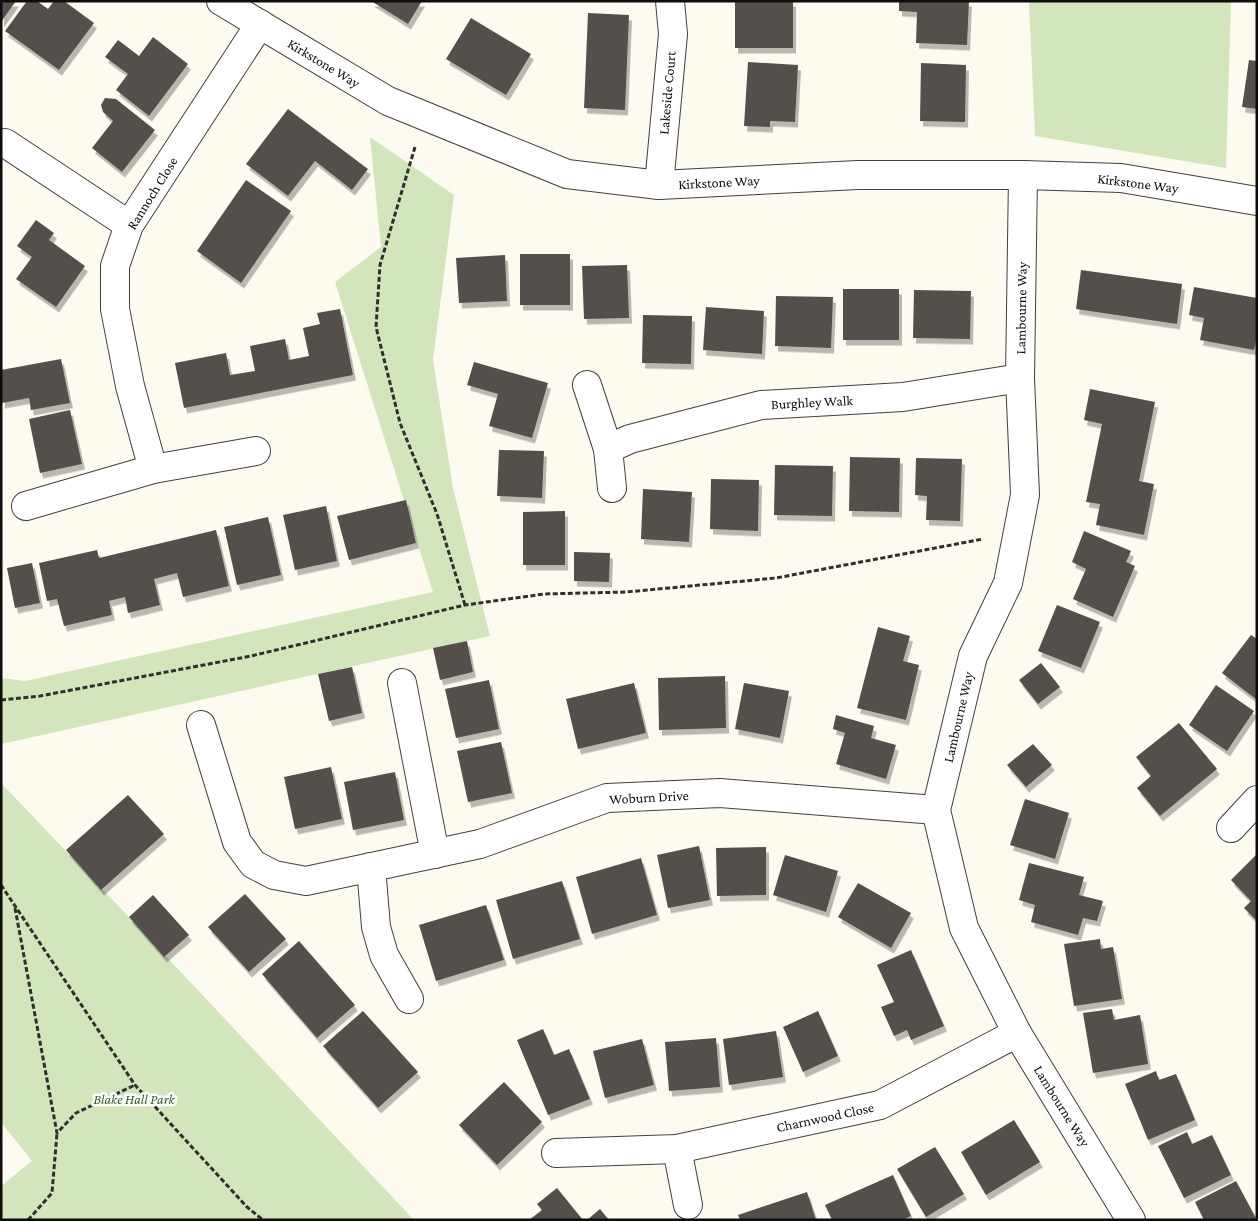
<svg xmlns="http://www.w3.org/2000/svg" width="1258" height="1221" viewBox="0 0 1258 1221" font-family="'Crimson Pro',serif">
<defs>
<filter id="shadow"><feDropShadow dx="3" dy="5.5" stdDeviation="0" flood-color="#0004"/></filter>
</defs>
<rect width="100%" height="100%" fill="#fdfaef"/>
<g fill="#d2e5bc">
<path d="M1029,1H1231L1226,168L1035,136Z"/>
<path d="M370,137L454,195L433,360L453,488L490,636L1,744V678L25,681L433,592L335,282L381,247Z"/>
<path d="M1,783L129,917L414,1220H1V1186L32,1161L1,1122Z"/>
</g>
<g fill="#554f4b" filter="url(#shadow)">
<path d="M1,1H16L1,22Z"/>
<path d="M27,1H37L48,9L54,1H64L94,23L59,70L5,31Z"/>
<path d="M371,1H422L408,24Z"/>
<rect x="735" y="1" width="58" height="47"/>
<path d="M899,1H969L967,45L916,43L917,12L899,11Z"/>
<path d="M588,13L629,15L625,110L584,108Z"/>
<path d="M471,18L531,54L506,95L446,59Z"/>
<path d="M153,37L188,64L149,116L116,90L128,74L105,57L118,40L139,56Z"/>
<path d="M1249,60L1257,61V109L1242,107Z"/>
<path d="M748,62L798,65L795,122L770,121V127L744,126Z"/>
<path d="M921,63L966,65L965,122L920,121Z"/>
<path d="M105,98L116,99L155,130L122,172L92,148L113,121L103,112L101,105Z"/>
<path d="M288,109L368,169L352,190L315,161L288,196L246,164Z"/>
<path d="M246,180L291,211L241,283L197,251Z"/>
<path d="M36,220L54,233L49,240L85,266L56,307L16,279L32,257L17,246Z"/>
<rect x="520" y="254" width="50" height="51"/>
<path d="M505,255L507,301L459,303L456,258Z"/>
<path d="M627,265L629,318L584,319L582,266Z"/>
<path d="M1081,270L1182,284L1177,324L1076,309Z"/>
<path d="M1194,287L1257,298V335L1254,350L1200,340L1204,318L1189,315Z"/>
<rect x="843" y="289" width="56" height="51"/>
<path d="M914,290L971,291L970,339L913,338Z"/>
<path d="M776,296L833,297L831,348L775,346Z"/>
<path d="M706,307L764,311L762,354L703,350Z"/>
<path d="M340,309L353,375L184,408L175,363L226,353L230,375L255,371L250,346L285,339L289,360L309,356L303,328L320,324L317,313Z"/>
<path d="M643,315L692,316L691,364L642,363Z"/>
<path d="M61,359L70,403L31,410L29,398L2,403L1,370Z"/>
<path d="M474,362L548,383L532,438L489,426L498,394L467,385Z"/>
<path d="M1090,389L1155,402L1139,481L1154,484L1144,535L1096,525L1100,504L1086,502L1102,424L1084,420Z"/>
<path d="M70,410L82,464L40,473L29,419Z"/>
<path d="M499,450L544,451L542,498L497,496Z"/>
<path d="M850,457L900,458L899,512L849,511Z"/>
<path d="M916,458L962,459L960,521L926,520L927,496L915,495Z"/>
<path d="M775,465L833,466L832,516L774,515Z"/>
<path d="M711,479L759,480L758,531L710,529Z"/>
<path d="M643,489L692,492L689,542L641,539Z"/>
<path d="M406,500L416,543L349,560L337,516Z"/>
<path d="M326,506L337,561L295,570L283,515Z"/>
<path d="M565,511V565H523V512Z"/>
<path d="M268,517L281,575L237,585L224,527Z"/>
<path d="M216,530L229,586L183,597L177,573L154,579L160,605L128,613L125,597L109,601L112,615L64,626L57,599L47,601L39,563L97,550L99,558Z"/>
<path d="M1084,531L1131,551L1126,562L1135,566L1113,617L1073,599L1086,569L1072,562Z"/>
<path d="M574,552L610,553L609,582L574,581Z"/>
<path d="M32,563L40,603L15,608L7,568Z"/>
<path d="M1057,605L1100,622L1081,668L1038,651Z"/>
<path d="M878,627L910,636L903,661L919,665L906,720L857,708Z"/>
<path d="M1251,635L1257,639V700L1222,673Z"/>
<path d="M467,641L473,672L440,680L433,648Z"/>
<path d="M1041,663L1060,687L1038,704L1019,680Z"/>
<path d="M352,667L362,713L329,721L318,674Z"/>
<path d="M725,676L726,728L659,730L658,678Z"/>
<path d="M489,680L499,729L456,738L445,689Z"/>
<path d="M634,683L646,733L578,749L566,699Z"/>
<path d="M744,683L789,691L780,738L735,729Z"/>
<path d="M1216,685L1254,711L1227,751L1189,725Z"/>
<path d="M836,715L874,726L871,738L896,745L886,779L836,764L845,733L833,729Z"/>
<path d="M1179,723L1217,769L1160,816L1137,788L1151,776L1136,757Z"/>
<path d="M501,742L512,793L468,802L457,751Z"/>
<path d="M1033,744L1052,765L1026,787L1007,765Z"/>
<path d="M331,767L342,819L295,829L284,777Z"/>
<path d="M395,772L404,820L353,830L344,782Z"/>
<path d="M128,795L164,834L101,890L66,850Z"/>
<path d="M1025,799L1069,813L1055,859L1010,845Z"/>
<path d="M699,846L710,900L668,908L657,855Z"/>
<path d="M766,847V895L717,896L716,848Z"/>
<path d="M1257,854V921L1244,908L1251,901L1231,880Z"/>
<path d="M785,855L838,871L826,912L773,895Z"/>
<path d="M641,858L657,915L592,934L576,877Z"/>
<path d="M1029,863L1084,877L1079,895L1103,901L1097,921L1083,918L1078,935L1031,922L1035,905L1019,900Z"/>
<path d="M562,881L580,939L513,959L496,900Z"/>
<path d="M858,883L911,913L891,948L838,917Z"/>
<path d="M245,894L286,939L249,972L208,927Z"/>
<path d="M153,895L189,935L164,957L129,917Z"/>
<path d="M486,905L504,960L436,981L419,925Z"/>
<path d="M1100,939L1101,949L1113,947L1122,999L1074,1006L1064,944Z"/>
<path d="M299,941L355,1005L317,1038L262,974Z"/>
<path d="M911,950L944,1026L911,1040L907,1030L894,1036L881,1007L894,1002L877,965Z"/>
<path d="M1112,1009L1114,1020L1140,1015L1148,1064L1093,1073L1083,1013Z"/>
<path d="M363,1011L418,1072L378,1108L323,1046Z"/>
<path d="M818,1011L838,1056L803,1072L783,1027Z"/>
<path d="M543,1029L554,1055L569,1049L590,1099L548,1115L517,1040Z"/>
<path d="M776,1031L783,1077L729,1085L723,1039Z"/>
<path d="M716,1038L720,1087L669,1091L665,1042Z"/>
<path d="M642,1039L654,1085L605,1098L593,1051Z"/>
<path d="M1156,1071L1159,1080L1176,1074L1195,1120L1148,1140L1125,1084Z"/>
<path d="M504,1082L542,1122L497,1165L459,1125Z"/>
<path d="M1014,1120L1040,1162L986,1195L961,1152Z"/>
<path d="M1187,1132L1192,1144L1212,1135L1231,1175L1184,1198L1158,1146Z"/>
<path d="M935,1147L964,1194L926,1217L897,1169Z"/>
<path d="M893,1175L911,1216L903,1220H832L825,1205Z"/>
<path d="M1236,1181L1257,1220H1204L1195,1202Z"/>
<path d="M557,1188L583,1220H529L542,1210L537,1204Z"/>
<path d="M807,1192L816,1220H740L738,1215Z"/>
<path d="M600,1209L609,1220H587Z"/>
</g>
<g fill="none" stroke-linecap="round" stroke-linejoin="round">
<defs>
<g id="minor">
<path d="M221,1L388,101L567,174L659,185L858,175H1023L1121,178L1257,201"/>
<path d="M5,143L129,225"/>
<path d="M1023,175L1020,378L1025,495L1008,583L973,656L936,810L964,928L1017,1033L1131,1220"/>
<path d="M659,185L673,34L670,1"/>
<path d="M587,385L608,449L612,488"/>
<path d="M608,449L630,439L761,405L903,397L1020,378"/>
<path d="M153,469L130,386L115,309V266L129,225L260,24"/>
<path d="M26,506L153,469L256,451"/>
<path d="M402,683L435,854"/>
<path d="M201,725L237,842L253,864L274,875L306,881L480,844L607,798L720,793L936,810"/>
<path d="M1231,828L1257,800"/>
<path d="M371,867L376,927L384,955L409,999"/>
<path d="M677,1149L688,1205"/>
<path d="M556,1153L677,1149L880,1105L1017,1033"/>
</g>
</defs>
<use href="#minor" stroke="#404040" stroke-width="30"/>
<g stroke="#2f2f2f" stroke-width="3" stroke-dasharray="5 2.5" stroke-linecap="butt">
<path d="M415,147L380,265L376,327L400,423L437,514L465,605"/>
<path d="M1,700L40,696L251,656L465,605L544,594L626,592L776,578L983,539"/>
<path d="M1,885L135,1085L247,1207L263,1220"/>
<path d="M15,908L57,1133L76,1113L135,1085"/>
<path d="M28,1220L52,1193L57,1133"/>
</g>
<use href="#minor" stroke="#fff" stroke-width="28"/>
</g>
<g text-anchor="middle" stroke-width="5" stroke-linejoin="round" paint-order="stroke">
<g font-size="14" fill="#0d0d0d" stroke="#fff">
<text transform="translate(324 63) rotate(31)" y="5">Kirkstone Way</text>
<text transform="translate(667 93) rotate(-85)" y="5">Lakeside Court</text>
<text transform="translate(719 182) rotate(-3)" y="5">Kirkstone Way</text>
<text transform="translate(1138 183) rotate(7)" y="5">Kirkstone Way</text>
<text transform="translate(152 193) rotate(-58)" y="5">Rannoch Close</text>
<text transform="translate(1021 308) rotate(-89)" y="5">Lambourne Way</text>
<text transform="translate(812 402) rotate(-3)" y="5">Burghley Walk</text>
<text transform="translate(958 717) rotate(-77)" y="5">Lambourne Way</text>
<text transform="translate(649 797) rotate(-3)" y="5">Woburn Drive</text>
<text transform="translate(1062 1106) rotate(58)" y="5">Lambourne Way</text>
<text transform="translate(825 1117) rotate(-12)" y="5">Charnwood Close</text>
</g>
<g font-size="14" font-style="italic" fill="#315f24" stroke="#fff">
<text x="134" y="1104">Blake Hall Park</text>
</g>
</g>
<rect width="1258" height="1221" fill="none" stroke="#0d0d0d" stroke-width="5"/>
</svg>
